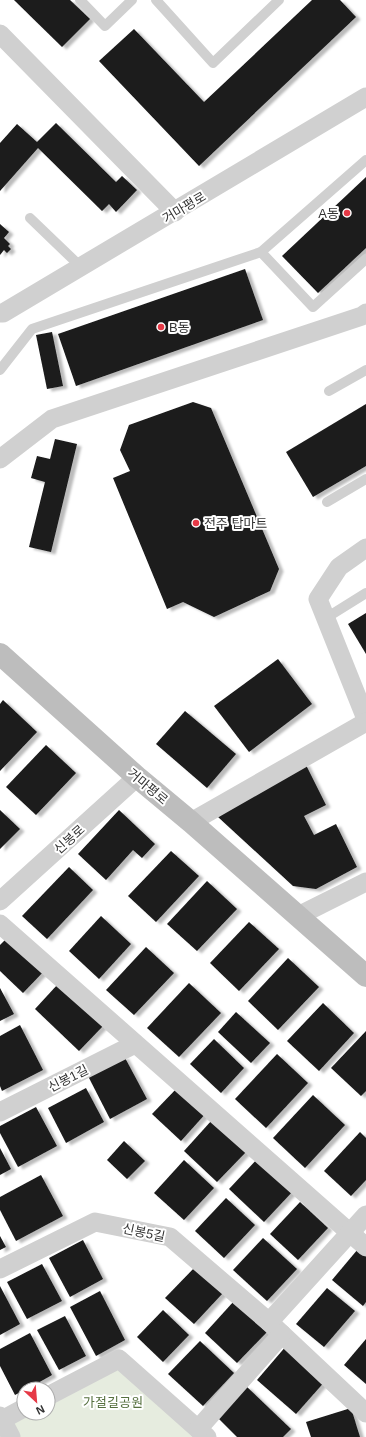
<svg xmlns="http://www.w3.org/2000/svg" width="366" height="1437" viewBox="0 0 366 1437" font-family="Arial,'Noto Sans KR',sans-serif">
<defs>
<filter id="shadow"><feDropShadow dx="4.5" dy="2.5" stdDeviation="1" flood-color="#0004"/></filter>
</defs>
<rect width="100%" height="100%" fill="#fff"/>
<path fill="#e6ecdf" d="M119,1359L207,1437H11L2,1420L24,1413H48V1396Z"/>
<g fill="#1a1a1a" filter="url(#shadow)">
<path d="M14,0H70L90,19L62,47Z"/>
<path d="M312,0H340L356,17L199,166L99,61L134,29L204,102Z"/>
<path d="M56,123L116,182L122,176L137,190L116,212L109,204L102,211L38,148L0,191V143L17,124L37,142Z"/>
<path d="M366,177V248L318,293L282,256Z"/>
<path d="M0,224L9,232L4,238L10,244L8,246L11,249L7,253L4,250L0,255Z"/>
<path d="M245,269L263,320L76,386L58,334Z"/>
<path d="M52,332L63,386L47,389L36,335Z"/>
<path d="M193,402L211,408L279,569L270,591L214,617L183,602L167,609L113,478L130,471L120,450L129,425Z"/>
<path d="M366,404V466L313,497L286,452Z"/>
<path d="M55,439L77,444L51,552L29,547L45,482L31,478L37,456L50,459Z"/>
<path d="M366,613V654L348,624Z"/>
<path d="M278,659L312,704L249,752L214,706Z"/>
<path d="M3,700L37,732L0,771V704Z"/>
<path d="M185,711L236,754L207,788L156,744Z"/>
<path d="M46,745L76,773L36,815L6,787Z"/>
<path d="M305,763L326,805L304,816L314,835L336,824L357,867L316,889L293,886L218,817Z"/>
<path d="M0,810L20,829L0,849Z"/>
<path d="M119,810L155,844L142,858L133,850L106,880L78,854Z"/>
<path d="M171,851L199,876L156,922L128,896Z"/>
<path d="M69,867L93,890L47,939L22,916Z"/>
<path d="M207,881L237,909L197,951L167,924Z"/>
<path d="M101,916L131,944L99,979L69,951Z"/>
<path d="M249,922L279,949L239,991L210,963Z"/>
<path d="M10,935L47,968L23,993L0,971V945Z"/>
<path d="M146,947L174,973L134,1015L106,990Z"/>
<path d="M288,958L319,987L278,1030L248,1001Z"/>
<path d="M189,983L221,1013L179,1057L147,1028Z"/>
<path d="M58,984L103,1026L79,1051L35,1009Z"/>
<path d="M0,988L14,1014L0,1021Z"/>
<path d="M323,1003L354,1033L319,1071L287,1041Z"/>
<path d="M236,1012L270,1043L251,1063L218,1032Z"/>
<path d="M20,1025L43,1070L2,1091L0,1086V1036Z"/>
<path d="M366,1031V1091L361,1096L331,1068Z"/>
<path d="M214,1039L244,1068L221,1093L190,1064Z"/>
<path d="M277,1054L308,1083L266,1128L235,1099Z"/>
<path d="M124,1056L147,1099L110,1119L88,1076Z"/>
<path d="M179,1086L207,1112L181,1141L152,1114Z"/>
<path d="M86,1088L104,1122L66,1143L48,1108Z"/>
<path d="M313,1095L345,1125L305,1168L273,1138Z"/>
<path d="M36,1107L57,1146L18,1167L0,1133V1126Z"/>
<path d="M212,1120L246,1152L217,1182L184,1151Z"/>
<path d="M360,1132L366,1138V1180L351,1196L324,1171Z"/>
<path d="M124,1141L145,1161L127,1179L107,1160Z"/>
<path d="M0,1148L11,1169L0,1175Z"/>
<path d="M259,1157L294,1190L264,1222L229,1189Z"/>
<path d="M184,1160L214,1188L184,1220L154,1193Z"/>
<path d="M41,1175L63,1216L16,1241L0,1210V1197Z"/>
<path d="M226,1198L255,1225L224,1258L195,1231Z"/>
<path d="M300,1202L328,1228L298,1260L270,1234Z"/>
<path d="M0,1236L6,1247L0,1250Z"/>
<path d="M263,1238L297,1269L267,1301L233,1270Z"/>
<path d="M83,1240L103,1279L70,1297L49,1258Z"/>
<path d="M358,1249L366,1256V1302L363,1306L332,1280Z"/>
<path d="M42,1264L62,1301L27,1319L7,1282Z"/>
<path d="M195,1267L223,1293L194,1324L165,1298Z"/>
<path d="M0,1286L20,1324L0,1335Z"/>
<path d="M327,1288L355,1311L324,1347L296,1324Z"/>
<path d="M100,1291L125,1340L96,1356L70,1307Z"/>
<path d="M234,1301L267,1332L237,1363L205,1333Z"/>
<path d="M163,1310L189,1335L163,1362L137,1337Z"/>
<path d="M65,1316L86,1356L59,1370L37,1330Z"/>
<path d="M30,1333L52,1375L27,1389H24V1390L15,1395L0,1366V1349Z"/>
<path d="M366,1339V1384L344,1365Z"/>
<path d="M200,1341L234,1373L203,1406L168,1374Z"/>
<path d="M287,1345L327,1379L296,1414L257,1380Z"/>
<path d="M246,1386L291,1429L283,1437H237L217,1417Z"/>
<path d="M351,1408L360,1437H311L306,1422Z"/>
</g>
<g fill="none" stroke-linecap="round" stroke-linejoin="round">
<g stroke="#d0d0d0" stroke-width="10">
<path d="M80,0L105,26L132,0"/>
<path d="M156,0L213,63L279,0"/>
<path d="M30,218L81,267"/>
<path d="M261,252L313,307L366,259"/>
<path d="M0,370L32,329L261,252L366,160"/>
<path d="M329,391L366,370"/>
<path d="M327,502L366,479"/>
<path d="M326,618L366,593"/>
</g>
<g stroke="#d0d0d0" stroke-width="19">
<path d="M0,34L175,212"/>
<path d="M0,313H3L366,97"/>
<path d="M0,459L52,419L362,316L366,313"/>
<path d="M366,548L339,567L318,599L366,719"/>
<path d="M191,822L366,722"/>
<path d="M0,901L137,777"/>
<path d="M298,916L366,882"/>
<path d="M0,924L366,1247"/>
<path d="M0,1112L135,1044"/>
<path d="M0,1269L95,1222L170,1237L269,1322L366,1413"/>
<path d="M269,1322L366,1215"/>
<path d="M48,1396L119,1359L207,1437"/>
<path d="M0,1416L11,1437"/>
<path d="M0,1421L24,1408"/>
<path d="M198,1429L282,1334"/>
</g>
<path stroke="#bdbdbd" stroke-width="22" d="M0,654L137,777L191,822L366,976"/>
</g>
<g fill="#e63946" stroke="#fff" stroke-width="1.5">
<circle cx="347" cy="213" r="4"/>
<circle cx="161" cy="327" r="4"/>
<circle cx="196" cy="523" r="4"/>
</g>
<g text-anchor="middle" stroke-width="4" stroke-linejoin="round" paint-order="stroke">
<g font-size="13" fill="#333" stroke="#fff">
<text transform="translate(184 207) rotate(-31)" y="5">거마평로</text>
<text transform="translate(148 786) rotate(40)" y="5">거마평로</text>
<text transform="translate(69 839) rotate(-42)" y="5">신봉로</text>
<text transform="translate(68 1078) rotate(-27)" y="5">신봉1길</text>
<text transform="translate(144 1232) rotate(12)" y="5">신봉5길</text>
</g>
<g font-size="13" fill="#333" stroke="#fff" text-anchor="start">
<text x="339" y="218" text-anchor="end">A동</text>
<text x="169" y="332">B동</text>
<text x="204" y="528">전주 탑마트</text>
</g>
<g font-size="13" fill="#56703f" stroke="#fff">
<text x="113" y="1407">가절길공원</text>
</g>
</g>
<g transform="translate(36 1401) rotate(154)"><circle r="19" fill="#ffffff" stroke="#adadad"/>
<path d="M0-3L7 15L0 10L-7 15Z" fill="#e63946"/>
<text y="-6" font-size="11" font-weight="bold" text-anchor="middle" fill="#333333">N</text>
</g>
</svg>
